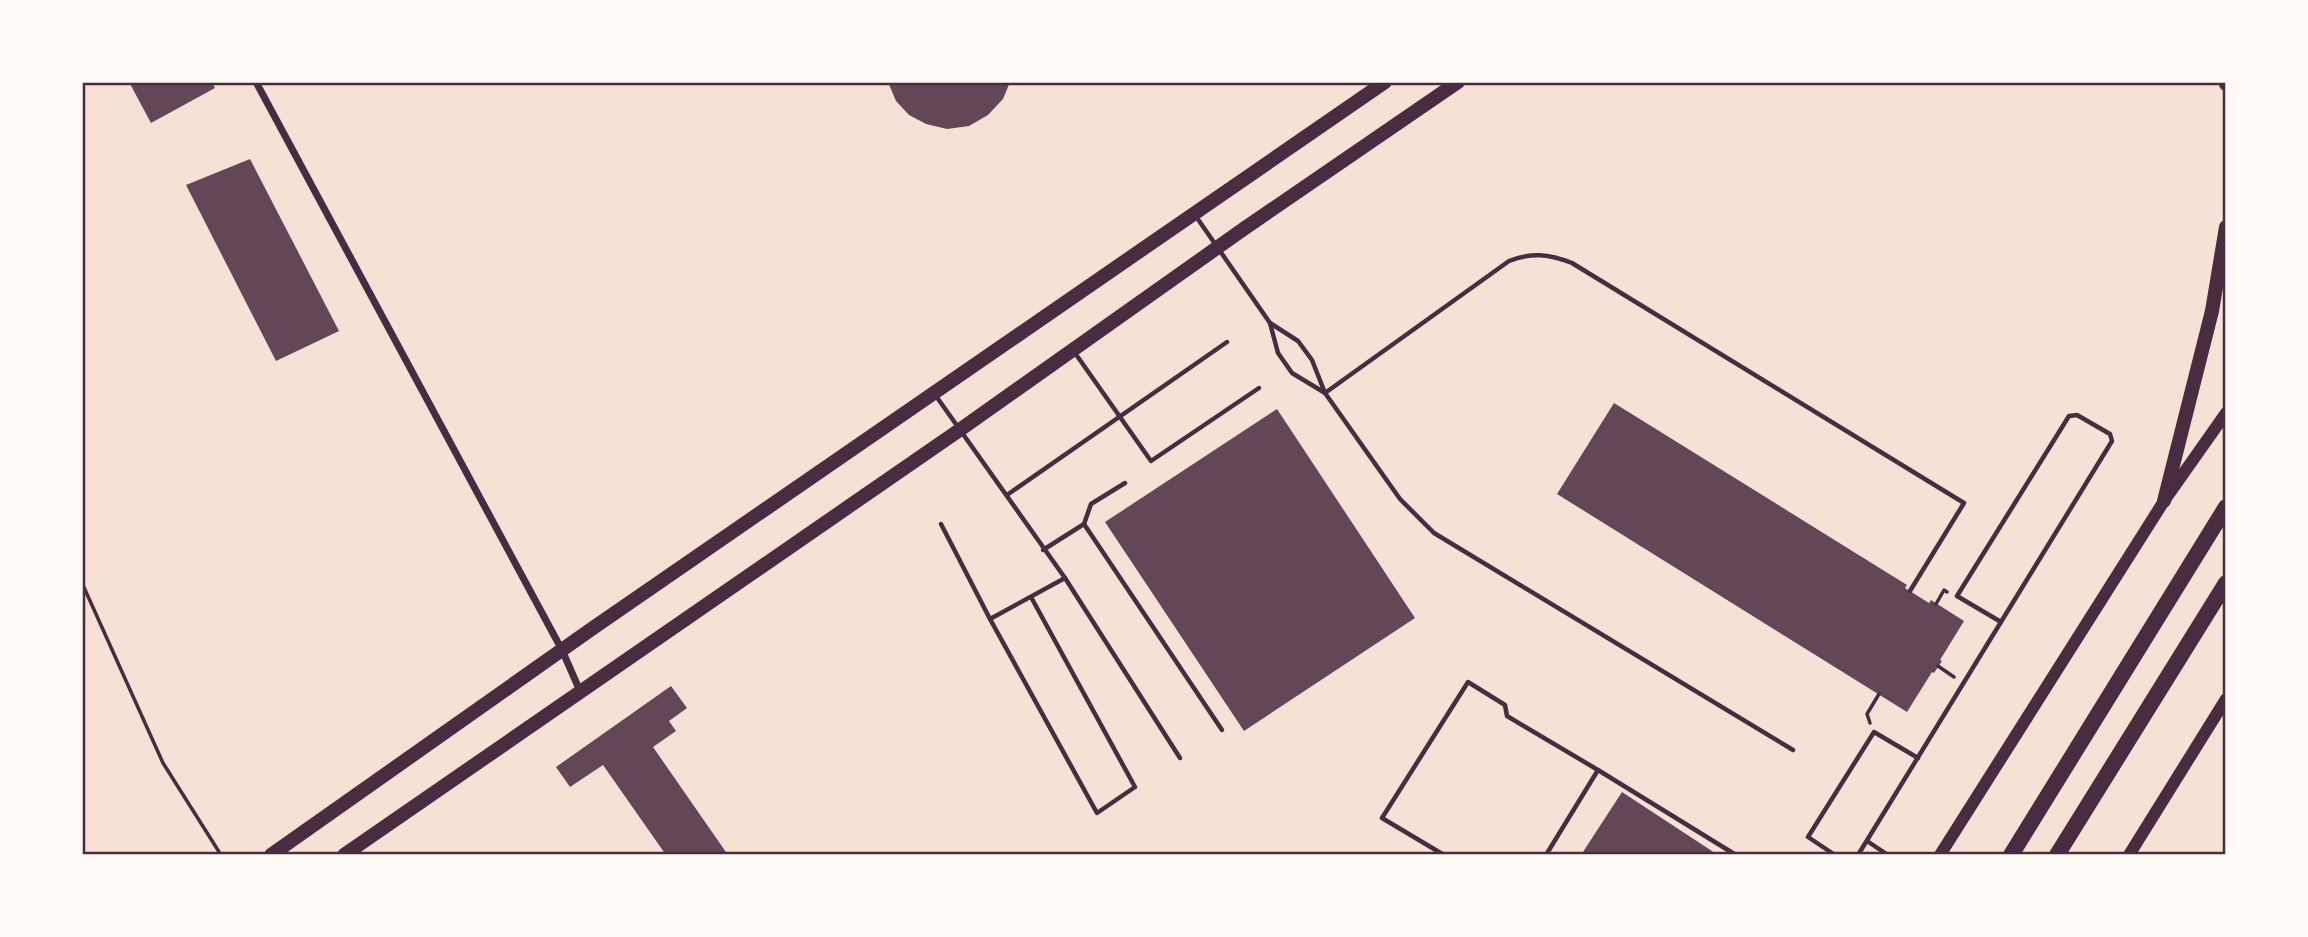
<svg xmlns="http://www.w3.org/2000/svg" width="2308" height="937" viewBox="0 0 2308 937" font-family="'Public Sans',sans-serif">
<rect width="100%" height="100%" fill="#f7e1d7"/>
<g fill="#644757">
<path d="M129,82H212L215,88L151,123Z"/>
<path d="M888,82H1010L1003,99L988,115L969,126L947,129L926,124L909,115L896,101Z"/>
<path d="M250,159L339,331L276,361L186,185Z"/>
<path d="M1614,403L1907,585L1905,588L1929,603L1931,600L1964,621L1940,660L1942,661L1934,673L1932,672L1907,712L1557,494Z"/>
<path d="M1277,409L1415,618L1244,731L1105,522Z"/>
<path d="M671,686L687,708L669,721L676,731L653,747L728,855H666L603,765L570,787L556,767Z"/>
<path d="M1622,792L1718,855H1581Z"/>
</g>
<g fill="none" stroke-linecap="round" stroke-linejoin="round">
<g stroke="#4a2c40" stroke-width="3.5">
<path d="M82,583L163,763L221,855"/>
<path d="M1936,604L1944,590L1947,592"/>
<path d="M1938,666L1954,677"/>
<path d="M1870,723L1867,714L1879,694"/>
</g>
<g stroke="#4a2c40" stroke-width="4.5">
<path d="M1195,215L1270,323L1278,353L1292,373L1325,393"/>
<path d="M1270,323L1298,341L1312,360L1325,393L1400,499L1434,533L1793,750"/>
<path d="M1075,353L1151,461L1259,388"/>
<path d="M1325,393L1509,261C1532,252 1549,254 1572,263L1964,503L1910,591"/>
<path d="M936,396L1065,578L1180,758"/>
<path d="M1007,495L1227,342"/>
<path d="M941,524L990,619"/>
<path d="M1084,524L1091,504L1125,483"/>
<path d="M1043,550L1084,524L1222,730"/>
<path d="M1031,597L1135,787L1097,813L990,619L1065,578"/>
<path d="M1867,841L1888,855"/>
<path d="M1444,855L1382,818L1468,682L1505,705L1507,716L1598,770"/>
<path d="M1546,855L1598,770L1736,855"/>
<path d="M1835,855L1808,837L1874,732L1918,758"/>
<path d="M1858,855L2112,441L2110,434L2077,415L2069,416L1957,596L2001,622"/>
</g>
<path stroke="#4a2c40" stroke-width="7" d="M256,82L562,650L580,691"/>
<g stroke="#4a2c40" stroke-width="12">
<path d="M1940,855L2164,501L2226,413"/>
<path d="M2129,855L2226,699"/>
</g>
<g stroke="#4a2c40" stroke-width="14">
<path d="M2226,82V84"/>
<path d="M2164,501L2212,311L2226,227"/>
<path d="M271,855L593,628L1385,82"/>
<path d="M344,855L961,429L1245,228L1458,82"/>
</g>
<g stroke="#4a2c40" stroke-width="16">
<path d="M2011,855L2226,507"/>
<path d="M2057,855L2226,583"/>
</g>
</g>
<rect width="2308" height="937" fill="none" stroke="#fffaf5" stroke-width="168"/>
<rect x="84" y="84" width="2140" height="769" fill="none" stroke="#4a2c40" stroke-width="2.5"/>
</svg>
